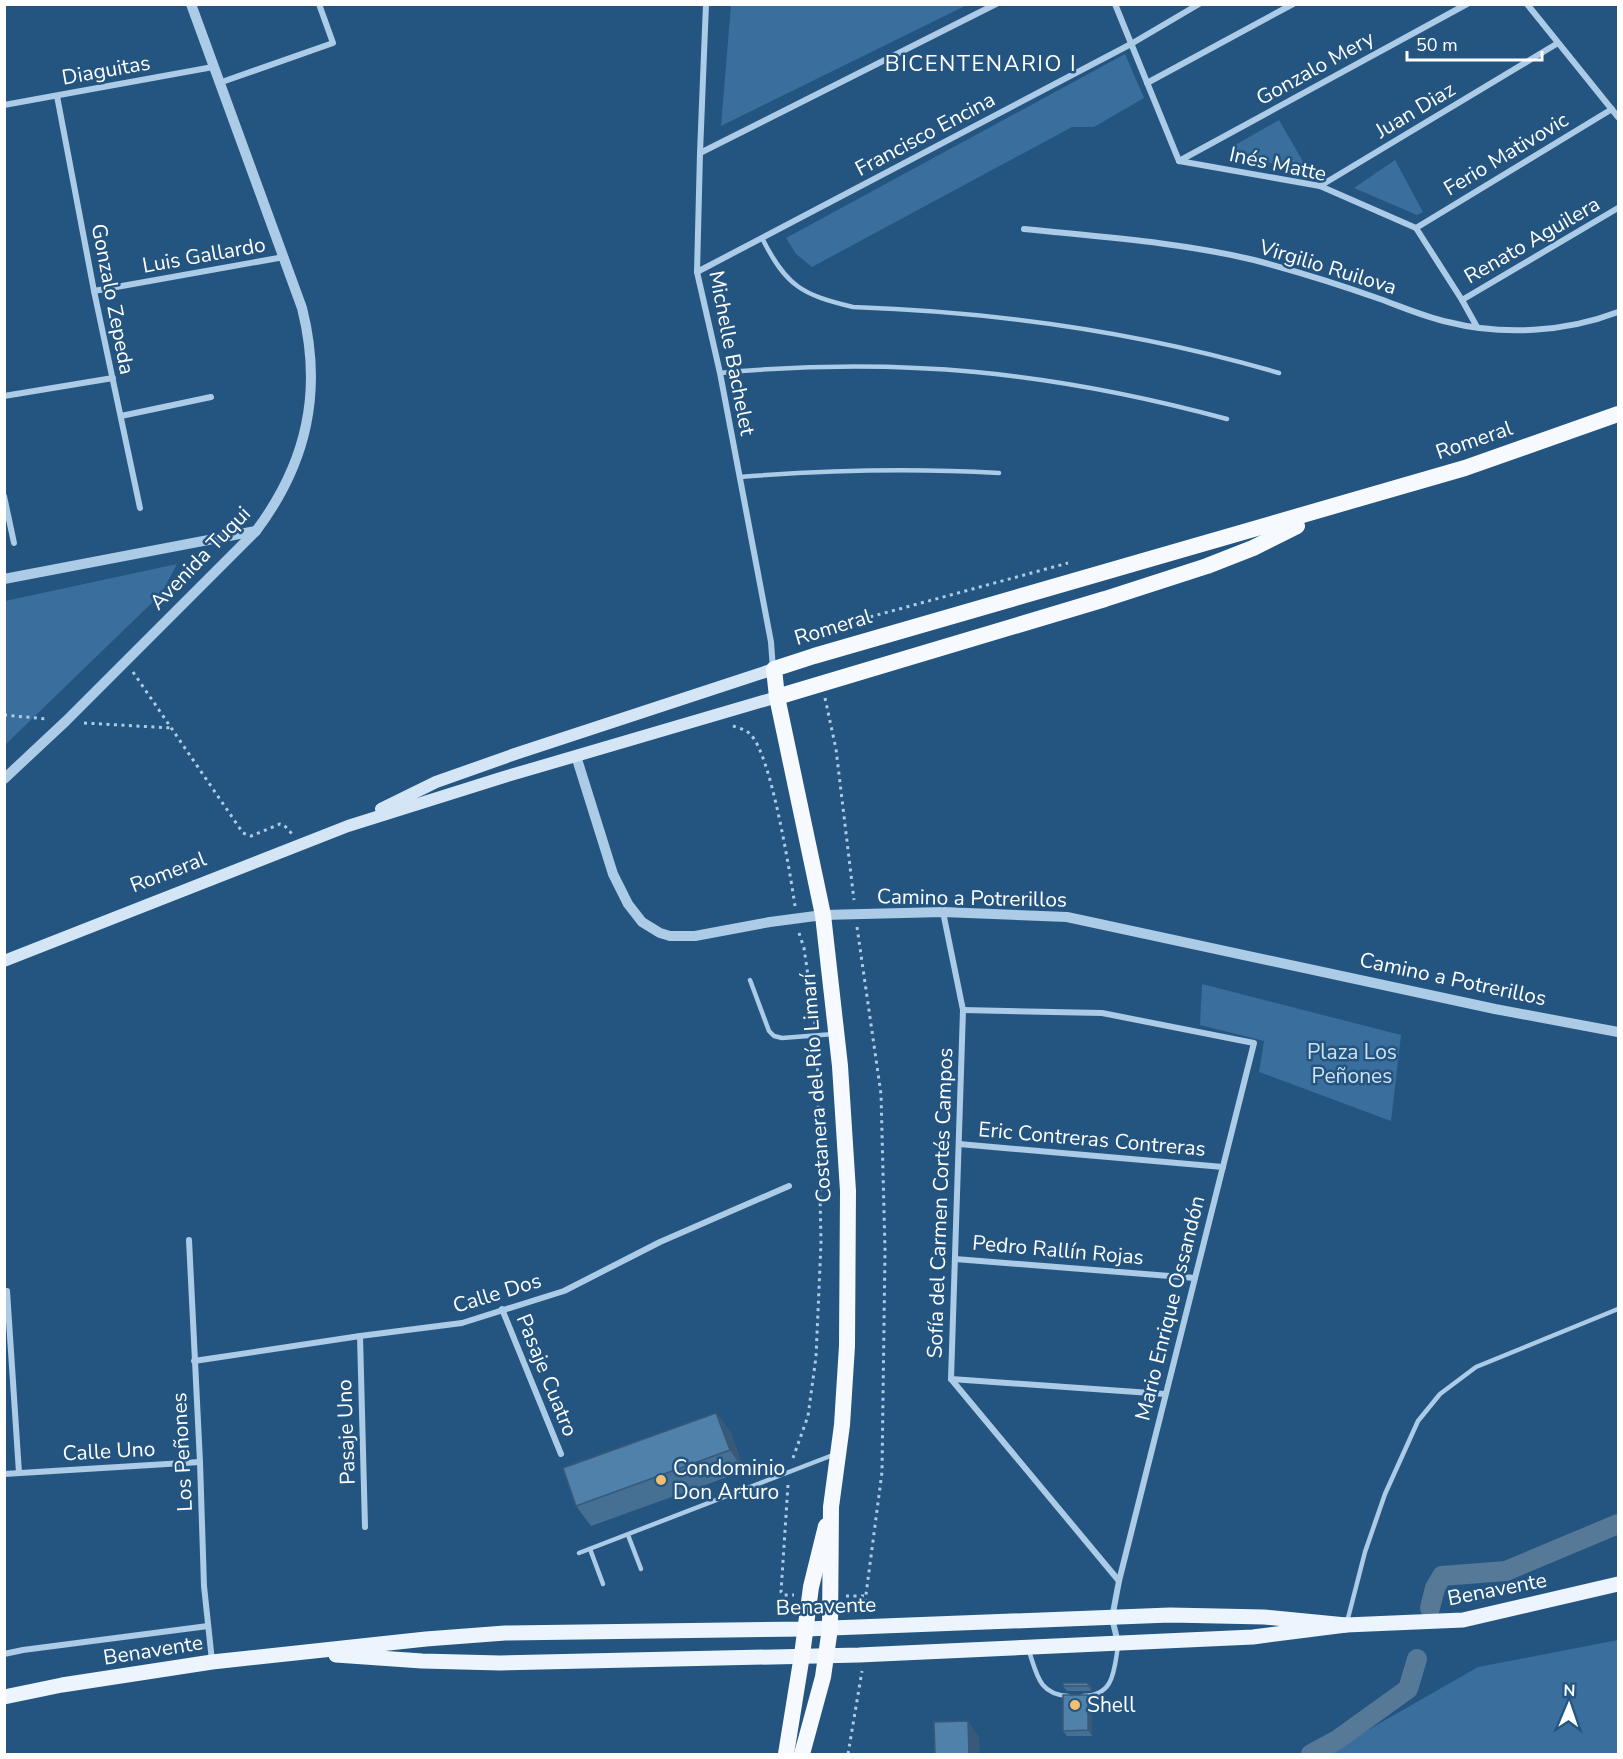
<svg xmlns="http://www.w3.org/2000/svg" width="1623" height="1759" viewBox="0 0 1623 1759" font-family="'Nunito Sans',sans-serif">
<rect width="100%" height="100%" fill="#245580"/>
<g fill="#396e9d">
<path d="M731,5V4L967,5L721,126Z"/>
<path d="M1125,54L1144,98L1094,127H1072L812,267L796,254L786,238Z"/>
<path d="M1279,120L1309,172L1233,154L1230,148Z"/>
<path d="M1395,160L1423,212L1417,215L1354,188Z"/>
<path d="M177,564L161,594L5,745V601Z"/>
<path d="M1202,984L1401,1035L1391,1121L1259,1072L1264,1041L1200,1025Z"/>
<path d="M1618,1640V1754H1326L1478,1667Z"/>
</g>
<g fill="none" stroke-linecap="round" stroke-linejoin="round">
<g stroke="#567998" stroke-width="20">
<path d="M1430,1608L1435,1588L1442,1576L1506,1571L1618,1524"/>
<path d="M1311,1754L1337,1740L1408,1689L1417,1659"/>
</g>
<g stroke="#abcbe6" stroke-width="3" stroke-dasharray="3 4.5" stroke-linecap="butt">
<path d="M812,639L811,633L1068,563"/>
<path d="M133,672L243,833L251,836L280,824L284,825L292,834"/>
<path d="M825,698L836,749L854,900"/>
<path d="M4,715L47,719"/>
<path d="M84,723L172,728"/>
<path d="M733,726C739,728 746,730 750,734C771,753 790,873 795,906"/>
<path d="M857,927L881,1094L885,1250L882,1472L864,1610"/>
<path d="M799,933L804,948L815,1024"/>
<path d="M793,1458L808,1416L816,1357L821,1243L817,1045"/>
<path d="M788,1485L781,1592L783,1595H794"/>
<path d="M846,1596H866"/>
<path d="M848,1754L862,1671"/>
</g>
<g stroke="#abcbe6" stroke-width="4.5">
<path d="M762,238C786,286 802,295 853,307C998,312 1140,332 1279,373"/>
<path d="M720,373C899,356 1054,372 1227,419"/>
<path d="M740,477C827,470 912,468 999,473"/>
<path d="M750,980L769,1031L774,1036L782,1038L834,1034"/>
<path d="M628,1535L641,1569"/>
<path d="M590,1549L603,1584"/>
<path d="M579,1553L833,1455"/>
<path d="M1347,1622L1365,1552L1385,1494L1418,1421L1440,1394L1476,1367L1618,1309"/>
<path d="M1029,1651C1037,1675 1039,1694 1068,1696"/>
<path d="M1083,1696C1114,1696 1114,1671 1118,1646"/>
</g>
<g stroke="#abcbe6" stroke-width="6">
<path d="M706,4L700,153L697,272L720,373L771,642L773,669"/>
<path d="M1115,4L1179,161L1320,186L1416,228L1462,300L1477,327"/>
<path d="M1527,4L1618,117"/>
<path d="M219,83L333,43L319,4"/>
<path d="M1147,83L1293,4"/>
<path d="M57,96L94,291L140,508"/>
<path d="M4,105L213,67"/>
<path d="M700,153L996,4"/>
<path d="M1179,161L1467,4"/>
<path d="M1320,186L1558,43"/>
<path d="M1416,228L1612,109"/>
<path d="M1024,229C1101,237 1179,242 1254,260C1296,271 1338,284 1380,299C1402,307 1425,317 1448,322C1503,336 1566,332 1618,312"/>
<path d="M697,272L1131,44L1199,4"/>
<path d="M94,291L284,257"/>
<path d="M1462,300L1618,208"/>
<path d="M4,396L113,378"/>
<path d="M121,416L211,397"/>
<path d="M4,496L14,543"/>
<path d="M943,912L963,1010L951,1379L1119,1581"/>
<path d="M963,1010L1102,1013L1254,1043L1119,1581L1112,1618L1118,1643"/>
<path d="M959,1144L1223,1167"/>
<path d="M189,1240L200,1462L204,1586L212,1661"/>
<path d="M955,1259L1195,1278"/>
<path d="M7,1291L19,1473"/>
<path d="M502,1309L561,1454"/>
<path d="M360,1336L365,1527"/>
<path d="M194,1361L360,1336L462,1323L564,1291L660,1242L789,1186"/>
<path d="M951,1379L1165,1394"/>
<path d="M4,1474L200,1462"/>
<path d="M4,1654L23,1650L208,1626"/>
</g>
<g stroke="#abcbe6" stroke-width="10">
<path d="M4,579L256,531"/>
<path d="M576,756L613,874L628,904L642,922L660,933L670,936H695L770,922L823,915L943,912L1067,917L1495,1009L1618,1032"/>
<path d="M4,779L66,721L256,531C307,463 323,391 302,308L191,4"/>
</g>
<g stroke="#d4e6f6" stroke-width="12">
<path d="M381,809L436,782L515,754L774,669"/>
<path d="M4,961L348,826L504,777L777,697"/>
</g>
<g stroke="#ecf4fd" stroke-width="15">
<path d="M336,1655L422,1661L500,1663L859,1655L1253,1637L1346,1625L1463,1620L1618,1584"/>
<path d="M4,1697L62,1685L212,1662L426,1639L505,1633L806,1629L1170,1615L1264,1617L1346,1625"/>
</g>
<g stroke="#f6fafe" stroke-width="16">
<path d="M777,697L1105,599L1207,566L1253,548L1297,526"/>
<path d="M786,1754L802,1655L811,1587L826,1526"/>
<path d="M802,1754L823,1677L830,1628L831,1507L842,1425L847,1346L848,1191L840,1066L823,915L777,697L774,669L814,656L1465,468L1618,414"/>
</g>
</g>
<g fill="#456f93">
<path d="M716,1413L731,1433L744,1471L591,1526L576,1506Z"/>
<path d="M1088,1683L1092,1688L1091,1691H1067L1063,1686Z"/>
<path d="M1092,1701V1736H1067L1063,1731Z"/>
</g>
<g fill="#385a78">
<path d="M716,1413L731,1433L744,1471L730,1450Z"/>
<path d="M1088,1683L1092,1688L1091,1691L1088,1686Z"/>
<path d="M1088,1695L1092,1701V1736L1088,1730Z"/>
<path d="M968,1721L979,1737L980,1755H969Z"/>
</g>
<g fill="#5081ab" stroke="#385a78" stroke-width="1.5">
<path d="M716,1413L730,1450L576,1506L563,1468Z"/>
<rect x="1063" y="1683" width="25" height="3"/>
<path d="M1063,1695H1088V1730L1063,1731Z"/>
<path d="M968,1721L969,1755H935L934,1722Z"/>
</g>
<g fill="#f1bf6f" stroke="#245580" stroke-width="2">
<circle cx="661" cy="1480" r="6"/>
<circle cx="1075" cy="1705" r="6"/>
</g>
<g text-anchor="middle" stroke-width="5" stroke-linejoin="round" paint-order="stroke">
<g font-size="21" fill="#fff" stroke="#245580">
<text transform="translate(1315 68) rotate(-29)" y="7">Gonzalo Mery</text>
<text transform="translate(106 70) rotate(-10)" y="7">Diaguitas</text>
<text transform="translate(1415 110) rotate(-31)" y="7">Juan Diaz</text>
<text transform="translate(925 134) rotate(-28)" y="7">Francisco Encina</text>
<text transform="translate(1506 154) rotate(-31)" y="7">Ferio Mativovic</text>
<text transform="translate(1278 164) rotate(12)" y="7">Inés Matte</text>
<text transform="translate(1532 240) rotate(-30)" y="7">Renato Aguilera</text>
<text transform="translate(204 255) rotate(-10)" y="7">Luis Gallardo</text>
<text transform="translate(1328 267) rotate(17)" y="7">Virgilio Ruilova</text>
<text transform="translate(113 299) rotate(79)" y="7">Gonzalo Zepeda</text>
<text transform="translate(732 353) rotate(79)" y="7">Michelle Bachelet</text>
<text transform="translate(1474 440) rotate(-19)" y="7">Romeral</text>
<text transform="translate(200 558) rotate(-46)" y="7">Avenida Tuqui</text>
<text transform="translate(833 627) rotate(-17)" y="7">Romeral</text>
<text transform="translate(168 872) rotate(-21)" y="7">Romeral</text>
<text transform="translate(972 898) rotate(1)" y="7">Camino a Potrerillos</text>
<text transform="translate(1453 979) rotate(12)" y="7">Camino a Potrerillos</text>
<text transform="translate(816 1088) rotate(-94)" y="7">Costanera del Río Limarí</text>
<text transform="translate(1092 1139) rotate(5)" y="7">Eric Contreras Contreras</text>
<text transform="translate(940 1203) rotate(-88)" y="7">Sofía del Carmen Cortés Campos</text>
<text transform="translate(1058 1250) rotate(5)" y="7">Pedro Rallín Rojas</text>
<text transform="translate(497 1293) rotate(-17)" y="7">Calle Dos</text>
<text transform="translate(1170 1308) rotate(-76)" y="7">Mario Enrique Ossandón</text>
<text transform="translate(547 1375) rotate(68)" y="7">Pasaje Cuatro</text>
<text transform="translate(346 1432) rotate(-92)" y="7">Pasaje Uno</text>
<text transform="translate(109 1451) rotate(-3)" y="7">Calle Uno</text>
<text transform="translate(182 1452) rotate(-93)" y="7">Los Peñones</text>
<text transform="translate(1497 1589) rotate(-11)" y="7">Benavente</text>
<text transform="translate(826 1606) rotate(-2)" y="7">Benavente</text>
<text transform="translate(153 1650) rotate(-9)" y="7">Benavente</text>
</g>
<g font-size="21" fill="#cee3f5" stroke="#245580">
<text x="1352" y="1059">Plaza Los<tspan x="1352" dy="24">Peñones</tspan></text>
</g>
<g font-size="21" fill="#fff" stroke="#245580" text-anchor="start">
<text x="673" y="1475">Condominio<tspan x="673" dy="24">Don Arturo</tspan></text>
<text x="1087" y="1712">Shell</text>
</g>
<g font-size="22" letter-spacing="1.5" fill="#fff" stroke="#245580">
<text x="981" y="71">BICENTENARIO I</text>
</g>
</g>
<rect width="1623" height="1759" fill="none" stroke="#ffffff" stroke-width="12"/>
<g transform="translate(1569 1705) rotate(2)" stroke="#245580" stroke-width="4.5" paint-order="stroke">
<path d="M0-4.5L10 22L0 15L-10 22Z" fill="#ffffff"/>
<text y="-9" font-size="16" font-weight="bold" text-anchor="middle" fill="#ffffff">N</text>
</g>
<path d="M1407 51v9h135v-9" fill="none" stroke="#ffffff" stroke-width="3"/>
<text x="1416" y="51" font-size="18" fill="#ffffff" stroke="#245580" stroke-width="4.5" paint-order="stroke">50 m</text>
</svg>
